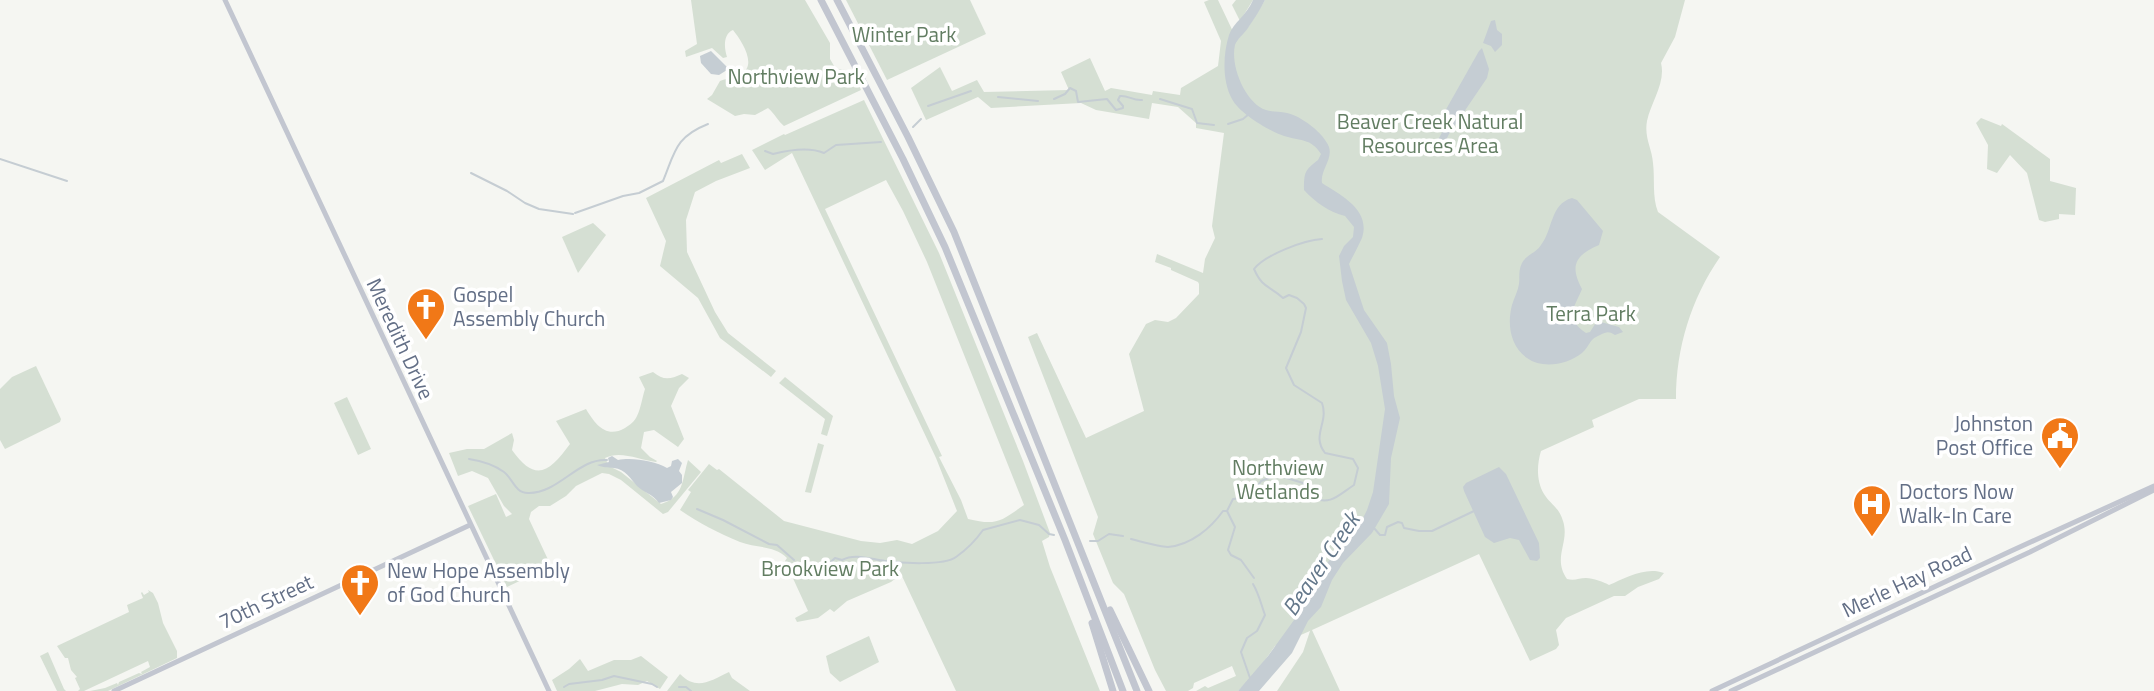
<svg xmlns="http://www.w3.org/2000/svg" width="2154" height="691" viewBox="0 0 2154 691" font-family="'Titillium Web',sans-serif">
<rect width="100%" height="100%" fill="#f5f6f2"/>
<g fill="#d5dfd3" fill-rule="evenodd">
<path d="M691,0H805L830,43V59L837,71L840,69L845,70L849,77L856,79L861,90L784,126C778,121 775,114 768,108L755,115L744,114L735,116L707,99L712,95L720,81C727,78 735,78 741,74C758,65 741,40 733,30C723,34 724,48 727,57L723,58L712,48L686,57L685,51L697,44Z"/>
<path d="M846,0H970L986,34L887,80Z"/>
<path d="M1209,0H1218L1237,40L1249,26L1265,0H1685L1675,37L1661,63C1666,83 1651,102 1647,121C1644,138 1652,148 1653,163C1655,179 1652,197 1658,212L1720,257C1691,299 1676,348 1676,399H1639L1592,420L1594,427L1541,451C1537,464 1536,481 1544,494C1550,504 1559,507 1563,521C1570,543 1552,557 1567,579C1575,581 1579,578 1586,578C1593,578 1604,582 1609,585C1625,578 1646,566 1664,573L1659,579L1638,587L1625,596H1614L1566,618L1556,630L1559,645L1556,649L1530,661L1479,554L1312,630L1340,691H1277L1303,652L1310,631L1275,646L1255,674L1238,691H1196L1205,686L1208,688L1236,676L1232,666L1194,683L1193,688L1188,691H1166L1155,670L1124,594L1113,583L1093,534L1098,517L1028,337L1037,333L1086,438L1144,411L1129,354L1146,324L1155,320L1168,322L1176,318L1199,294V284L1198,282L1171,270V268L1155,262L1157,254L1203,273L1205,259L1215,238L1212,226L1224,133L1196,128V123L1178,107L1152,103L1149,119L1096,110L1081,103L991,108L978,97L926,120L911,88L940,67L952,91L977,80L984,92L1069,90L1061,72L1090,58L1105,91L1111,88L1152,95L1153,91L1180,95L1181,88L1218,66L1221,41L1204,2Z"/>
<path d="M1236,0H1253L1240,21L1232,5Z"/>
<path d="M864,100L939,253L1023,461L1050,533L1049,537L1042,541L1050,567L1100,691H956L901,574L891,582L847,601L834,612L830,609L818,618L797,622L795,618L808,611L785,561L787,558C774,545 755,548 740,542C718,533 699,523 680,510L691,492L688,490L709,464L717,470L719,469L784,521L861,541L880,543L897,540L912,544L938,531L957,511L936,458L792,153L765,170L752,150L784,134L785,135ZM886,180L903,211L927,262L1024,505C1001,521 997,526 968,519L961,500L939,457L942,456L825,209Z"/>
<path d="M1981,118L2001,126L2002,124L2050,159V181L2076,188L2075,215L2059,214V219L2045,222L2039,220L2027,173L2010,155L1997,173L1987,169L1988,145L1976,123Z"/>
<path d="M742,154L750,168L716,181L695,192L686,220L687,252L715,312L728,333L776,371L771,377L720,338L698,298L660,266L666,241L646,198L719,160L721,163Z"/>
<path d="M593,223L606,235L578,273L562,237Z"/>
<path d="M36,366L61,419L60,422L5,449L0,440V389L12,377Z"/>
<path d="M653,372C663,380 669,380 682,374L689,378L679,388L671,406L684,439L678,447L654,430L644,432L641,448L650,457L657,461L656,462C640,460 620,450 605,458L609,466L621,472L661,504C684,497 682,480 688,460L701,472L668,512L663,514L621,480L609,474L602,473L576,486L566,496L550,506H539L531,512L529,519L551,566L507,587L468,506L496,494L506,517L512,514L504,506L488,478L472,471L458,476L449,453L467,449H484L512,433L514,440L512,450C536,484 550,471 570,444L556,421L586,409C595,424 606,439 625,428C630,425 635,421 637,416C641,408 642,398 645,389L639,377Z"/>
<path d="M785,377L833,416L827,436L821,434L825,419L779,383Z"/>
<path d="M347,397L371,449L358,455L334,403Z"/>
<path d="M818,443L824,445L811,493L805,492Z"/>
<path d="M148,590L153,593L158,603L163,623L177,651V658L108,691H90L105,688L117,683L118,685L119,682L139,673L142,674L141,672L150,667L148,661L84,691H78L80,689L75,678L77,677L71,670L68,658H65L57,646L129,612L127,605L143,598L141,593L142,592L144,595L149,592Z"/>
<path d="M869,636L879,662L840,682L830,673L826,656Z"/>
<path d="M48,652L64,689L66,691H57L40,656Z"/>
<path d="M641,656L668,677L660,689L647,681L638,685L622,684L595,691H557L552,680L569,669L580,659L588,671L614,660H631Z"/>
<path d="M729,672L732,678L750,691H667L680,674C697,691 710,681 729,672Z"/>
</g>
<g fill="#c5cdd3">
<path d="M1253,0H1265C1260,10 1254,19 1248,28C1244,34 1237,39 1235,45C1230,65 1245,103 1266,110C1272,112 1280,111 1287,113C1301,116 1324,133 1329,147C1333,160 1320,170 1322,183C1342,196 1371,210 1362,238C1358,247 1353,256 1349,264L1364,310L1387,343L1391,364L1394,396L1400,418L1391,458L1389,504L1372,533L1343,563L1332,580L1321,607L1308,621L1292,653L1259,691H1238L1268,656L1315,591L1317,581L1328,562L1359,526L1367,510L1373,492L1385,409L1378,366L1371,343L1346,300L1342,281L1339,256L1344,246L1353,237L1354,227L1345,216C1329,212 1315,202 1304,190C1304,172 1305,170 1318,160L1321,154C1311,138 1300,141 1284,136C1269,131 1239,113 1232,99C1222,81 1223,54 1229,35C1233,23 1247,15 1253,0Z"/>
<path d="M1495,20L1497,30L1502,34V45L1495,52L1491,46L1483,43L1491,21Z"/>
<path d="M1482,48L1489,69L1487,78L1449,134L1441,150L1438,140L1446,125L1444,113L1479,51Z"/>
<path d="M711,51L727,67V70L719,75L711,74L701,63L700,56Z"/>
<path d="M1572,198L1577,200L1603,231L1599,245C1576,255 1569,265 1582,289C1573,311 1564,317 1586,333L1590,332L1597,321L1619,327L1623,332L1615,335C1608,331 1607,332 1600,335C1588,340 1591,345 1582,353C1567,365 1542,369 1527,358C1510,346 1507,324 1512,305C1514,298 1518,291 1519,284C1520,277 1518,271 1522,263C1526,255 1536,253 1541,245C1553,230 1550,204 1572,198Z"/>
<path d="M612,456L618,460C632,457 655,461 667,468L671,466L672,461L678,459L682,463L679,471L682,475V483L671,492L673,497L671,500L659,503C653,494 643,492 637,486C631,479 625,469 614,468C607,467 604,468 597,465L609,462L608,458Z"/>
<path d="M1499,467L1506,474L1539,543L1540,558L1537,561L1530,560L1519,540L1510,538L1494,543L1485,537L1464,491L1463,487L1466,483Z"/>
</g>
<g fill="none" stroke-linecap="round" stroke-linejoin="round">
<g stroke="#c5cdd3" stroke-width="2">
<path d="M998,97L1038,101"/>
<path d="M1054,99L1065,94L1070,88L1076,91L1078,102L1107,99L1116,110L1123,108V106L1118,100L1120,96C1128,95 1133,101 1142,100"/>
<path d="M1160,99L1192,109L1197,123L1214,125"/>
<path d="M928,106L971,91"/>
<path d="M1228,124L1243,119L1249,114"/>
<path d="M913,127L921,119"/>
<path d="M765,151L773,154C789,150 810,147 824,153L836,145L881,142"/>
<path d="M0,159L67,181"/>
<path d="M471,173L507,191L525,203L539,209L573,214"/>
<path d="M575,213L623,196L639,193L663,181C675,152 675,137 708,124"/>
<path d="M469,459C482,461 493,464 504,472C513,479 515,493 528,493C558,494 578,458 607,460"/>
<path d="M697,509L723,520L769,544L777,545L794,560"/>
<path d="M1227,511L1235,527L1228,550L1231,555L1241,560L1254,578"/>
<path d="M1374,528L1380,535H1385L1387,527L1398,522L1402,523L1404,528L1419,531H1432L1474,511"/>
<path d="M1131,539C1138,541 1162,547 1168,547C1191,545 1211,528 1223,511H1227L1233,499L1242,498L1255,490L1261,481L1277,475L1303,483L1311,498C1332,505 1337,496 1354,485L1358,468L1353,459L1325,453C1311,435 1329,423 1322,403L1294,385L1286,368L1301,332L1306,308L1304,304L1297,298L1289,295L1283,298C1269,285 1263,289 1254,269C1265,255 1304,240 1322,239"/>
<path d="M1090,541H1098L1109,534L1123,536"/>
<path d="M801,563C813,568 826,568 835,558L842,560C855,553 870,559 885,561C900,563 944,566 956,557C966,550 976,540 983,530L1020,520L1039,525L1049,534L1054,535"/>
<path d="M1250,678L1241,652L1247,638L1257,631L1265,615C1261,604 1259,594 1253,584"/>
<path d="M564,687L569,684L602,680L614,676L652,684L657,687"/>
<path d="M679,687H686L691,691"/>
</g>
<g stroke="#c2c6d0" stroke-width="5">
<path d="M225,0L549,691"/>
<path d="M114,691L470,525"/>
<path d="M1712,691L2011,551L2154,486"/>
<path d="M1731,691L2030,552L2154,490"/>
</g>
<g stroke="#c2c6d0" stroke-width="7">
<path d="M821,0L903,159L945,247L1065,540L1123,691"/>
<path d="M837,0L908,137L954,232L1137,691"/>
<path d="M1110,610L1149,691"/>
<path d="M1092,623L1113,691"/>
</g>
</g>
<defs>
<symbol id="church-pin" viewBox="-11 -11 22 30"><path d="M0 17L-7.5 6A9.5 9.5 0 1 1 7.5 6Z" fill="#f17817" stroke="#fff"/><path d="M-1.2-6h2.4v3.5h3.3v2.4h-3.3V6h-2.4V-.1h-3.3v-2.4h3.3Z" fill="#fff"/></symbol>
<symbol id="civic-pin" viewBox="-11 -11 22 30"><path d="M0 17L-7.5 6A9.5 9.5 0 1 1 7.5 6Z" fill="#f17817" stroke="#fff"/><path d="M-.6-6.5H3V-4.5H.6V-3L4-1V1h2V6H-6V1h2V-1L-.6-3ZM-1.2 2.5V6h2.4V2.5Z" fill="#fff"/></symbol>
<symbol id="hospital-pin" viewBox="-11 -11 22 30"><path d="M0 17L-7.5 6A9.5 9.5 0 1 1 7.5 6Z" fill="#f17817" stroke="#fff"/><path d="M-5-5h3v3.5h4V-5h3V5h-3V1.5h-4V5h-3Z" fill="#fff"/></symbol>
</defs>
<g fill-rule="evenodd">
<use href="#church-pin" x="404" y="285" width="44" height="60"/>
<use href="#civic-pin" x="2038" y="414" width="44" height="60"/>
<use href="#hospital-pin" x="1850" y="482" width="44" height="60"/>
<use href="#church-pin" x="338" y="561" width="44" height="60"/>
</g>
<g text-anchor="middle" stroke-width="7" stroke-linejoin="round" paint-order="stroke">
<g font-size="21" fill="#627d62" stroke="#fff">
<text x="904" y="42">Winter Park</text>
<text x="796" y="84">Northview Park</text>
<text x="1430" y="129">Beaver Creek Natural<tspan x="1430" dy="24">Resources Area</tspan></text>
<text x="1591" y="321">Terra Park</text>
<text x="1278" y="475">Northview<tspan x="1278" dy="24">Wetlands</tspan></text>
<text x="830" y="576">Brookview Park</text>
</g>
<g font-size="21" fill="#636f86" stroke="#fff" text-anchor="start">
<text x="453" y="302">Gospel<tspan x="453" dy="24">Assembly Church</tspan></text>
<text x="2033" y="431" text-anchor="end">Johnston<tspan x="2033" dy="24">Post Office</tspan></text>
<text x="1899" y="499">Doctors Now<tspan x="1899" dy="24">Walk-In Care</tspan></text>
<text x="387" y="578">New Hope Assembly<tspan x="387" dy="24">of God Church</tspan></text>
</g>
<g font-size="21" fill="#636f86" stroke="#fff">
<text transform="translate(400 339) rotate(65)" y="7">Meredith Drive</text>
<text transform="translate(1907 582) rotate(-25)" y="7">Merle Hay Road</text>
<text transform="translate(266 602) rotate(-25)" y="7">70th Street</text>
</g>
<g font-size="23" font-style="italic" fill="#63778a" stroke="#fff">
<text transform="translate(1321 564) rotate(-56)" y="8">Beaver Creek</text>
</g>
</g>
</svg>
